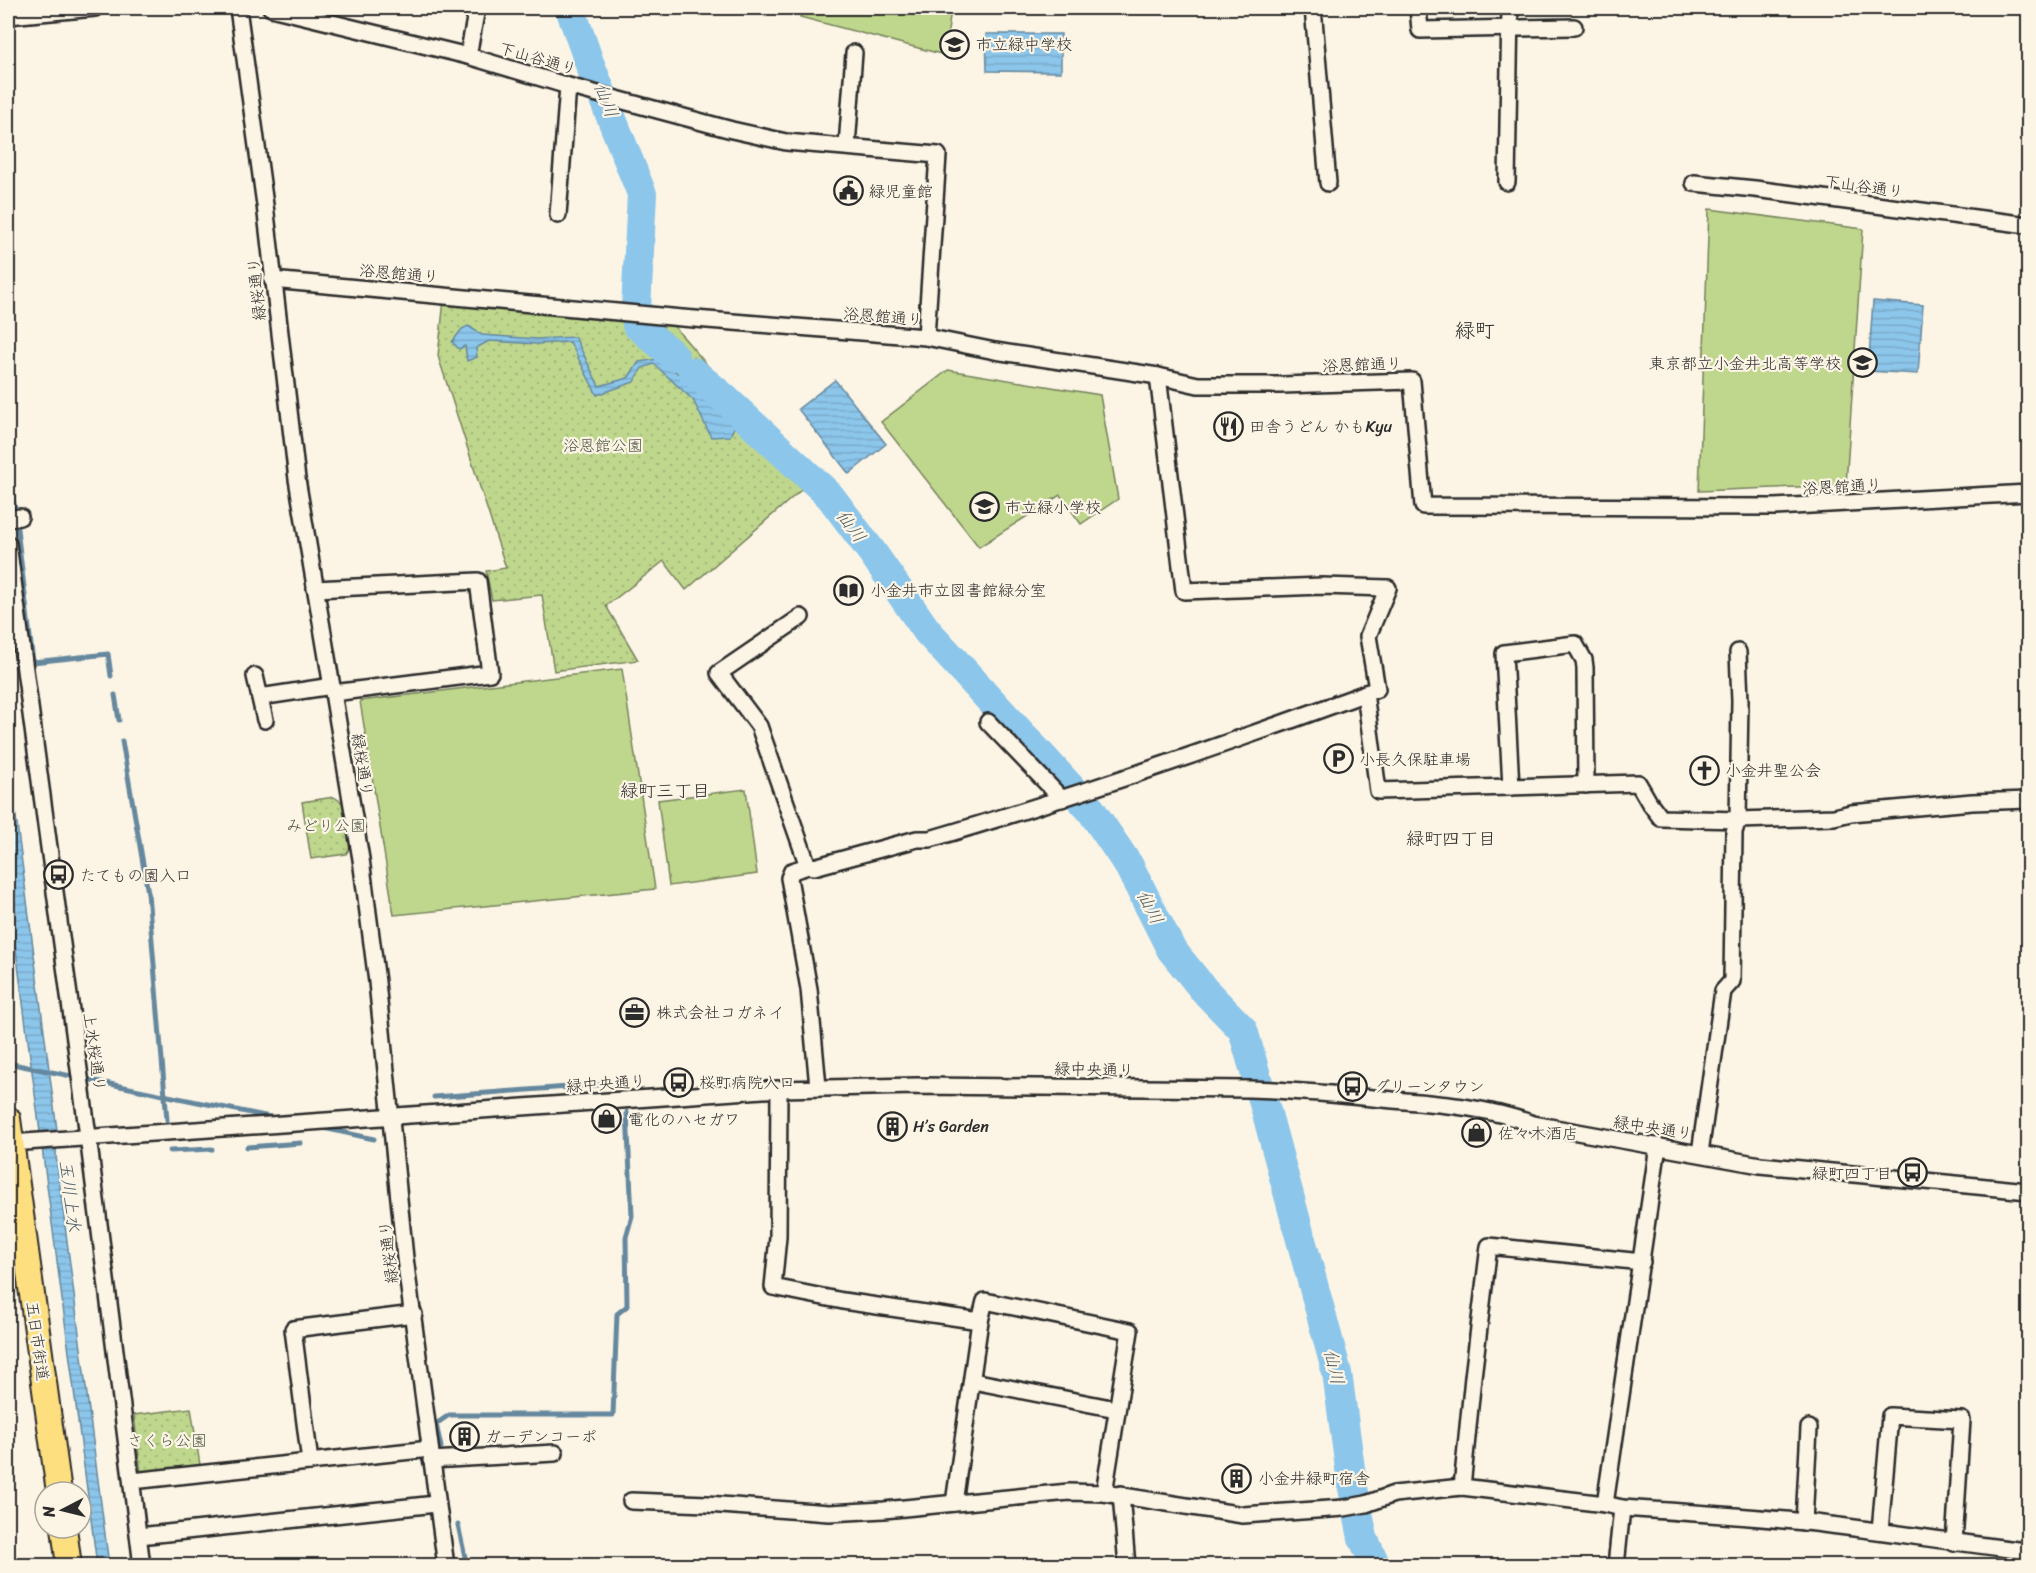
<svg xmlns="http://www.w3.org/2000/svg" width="2036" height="1573" viewBox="0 0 2036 1573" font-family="Sriracha,'Klee One',sans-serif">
<defs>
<pattern id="park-dots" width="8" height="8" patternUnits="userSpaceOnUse" patternTransform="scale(1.5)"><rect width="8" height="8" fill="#bfd78d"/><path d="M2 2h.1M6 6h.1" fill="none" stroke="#a4b97a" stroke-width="1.8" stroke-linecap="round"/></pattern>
<pattern id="water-rules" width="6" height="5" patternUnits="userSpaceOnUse" patternTransform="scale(1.5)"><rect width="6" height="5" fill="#8cc6eb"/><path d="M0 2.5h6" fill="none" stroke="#79aaca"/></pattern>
</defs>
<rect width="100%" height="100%" fill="#fcf5e5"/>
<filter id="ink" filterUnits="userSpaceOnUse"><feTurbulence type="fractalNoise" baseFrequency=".0167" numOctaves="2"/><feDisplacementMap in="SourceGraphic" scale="12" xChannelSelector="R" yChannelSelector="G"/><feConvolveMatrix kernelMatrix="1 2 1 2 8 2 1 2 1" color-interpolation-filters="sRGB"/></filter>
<g filter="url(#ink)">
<g fill="#bfd78d" stroke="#75815c" stroke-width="1.5">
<path d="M803,8H951L945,55L800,17Z"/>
<path d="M1709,209L1863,229L1846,485L1699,491Z"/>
<path d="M948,370L1100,395L1118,499L1081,524L1060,495L979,547L881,422Z"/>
<path d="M622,669L655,889L394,915L360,701Z"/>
<path d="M746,789L757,874L669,886L658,800Z"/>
</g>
<g fill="url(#park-dots)" stroke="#75815c" stroke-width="1.5">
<path d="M444,300L668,319L808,484L686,590L664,561L606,606L638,660L554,671L542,595L492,600L486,571L506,568L438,356Z"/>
<path d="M334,797L343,803L351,846L346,854L311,859L302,802Z"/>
<path d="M191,1408L200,1465L141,1473L134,1415Z"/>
</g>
<g fill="url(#water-rules)" stroke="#65889e" stroke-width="1.5">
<path d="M986,34H1061V72L987,71Z"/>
<path d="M1873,301L1923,305L1918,374L1868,371Z"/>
<path d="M468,326L482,335L537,339L575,337L599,386L628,378L639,362L658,359L739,417L730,436L711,437L693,400L654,364L642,368L634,382L597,395L570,342L537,344L489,341L476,348L477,357L467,361L465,346L459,349L452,342L462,329Z"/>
<path d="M835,380L886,444L849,474L798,409Z"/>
<path d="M8,756L57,1130L56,1156L109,1565H97L8,889Z"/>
</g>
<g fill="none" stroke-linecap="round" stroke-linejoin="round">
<g stroke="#65889e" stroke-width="5">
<path d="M8,454L33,662L108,654L111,676"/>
<path d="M115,695L119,720"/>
<path d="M122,741L148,893L167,1120"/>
<path d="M8,1063L275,1118"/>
<path d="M434,1097L622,1083"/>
<path d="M319,1127L374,1139"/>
<path d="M247,1147L301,1143"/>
<path d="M170,1151L212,1149"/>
<path d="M441,1447L436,1424L449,1415H613L617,1314L627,1306L626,1237L632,1216L627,1112"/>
<path d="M458,1525L467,1566"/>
</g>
<g stroke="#8cc6eb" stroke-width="30">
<path d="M570,8L589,62L642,194L636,309L637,325L674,356"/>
<path d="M693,372L722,396L830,496L872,552L927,631L1091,810L1129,866L1171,949L1204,990L1243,1030L1267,1114L1337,1373L1352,1483L1363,1538L1376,1566"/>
</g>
<defs>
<g id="street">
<path d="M238,8L265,205L297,479L361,859L377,982L405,1258L446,1566"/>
<path d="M271,8L468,56L568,86L732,130L786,142L938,155L926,337"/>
<path d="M1313,8L1328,183"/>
<path d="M1418,8L1420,30L1574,27"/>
<path d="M8,16L95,8"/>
<path d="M468,56L477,8"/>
<path d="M847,146L854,53"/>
<path d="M1507,182L1510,8"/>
<path d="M1694,183L1755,189L2028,225"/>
<path d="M558,215L568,86"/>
<path d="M272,280L682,318L926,337L995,351L1158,376L1198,385H1281L1412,381L1423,506L1775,507L2028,493"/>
<path d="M8,519L20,517"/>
<path d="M8,544L88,1136L142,1566"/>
<path d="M315,589L478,581L490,673L333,693"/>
<path d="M801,617L719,673L759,726L808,866"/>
<path d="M255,676L265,720"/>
<path d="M1365,693L1378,791L1638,783L1649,802L1661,818L1738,820L1834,817L1851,813L1972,802L2028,800"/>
<path d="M260,697L332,686"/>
<path d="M988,722L1062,799"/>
<path d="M1511,787L1504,653L1575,644L1584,660L1585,668L1586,785"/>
<path d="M818,1087L809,989L789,878L792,871L808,866L814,867L917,839H930C1081,795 1230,743 1377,689L1368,636L1388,588L1322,586L1184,591L1158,376"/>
<path d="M779,1089L778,1237L773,1287L843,1301L980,1321"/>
<path d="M11,1143L779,1089L917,1086L1249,1089C1297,1090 1345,1095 1393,1100C1442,1104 1487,1107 1533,1124L1760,1165L2028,1191"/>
<path d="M1700,1153L1723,991L1732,981L1734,832L1738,820L1740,701L1738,652"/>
<path d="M973,1381L1116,1409"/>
<path d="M431,1460L555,1453"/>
<path d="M310,1462L293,1329L414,1314"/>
<path d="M132,1481L430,1449"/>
<path d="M1462,1487L1473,1377L1489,1246L1642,1262"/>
<path d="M1121,1494L1127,1566"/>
<path d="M631,1501L707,1504L829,1513L884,1510L1069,1492L1104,1493L1243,1515L1344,1508L1366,1504L1394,1494L1462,1487L1605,1504L1622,1508C1683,1512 1744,1516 1805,1522C1880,1530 1954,1543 2028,1551"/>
<path d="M954,1503L980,1321L985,1301L1130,1331L1104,1493"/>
<path d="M1605,1504L1658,1146"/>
<path d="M1804,1522L1809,1428"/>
<path d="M1880,1531L1890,1416L1962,1420L1954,1543"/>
<path d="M139,1536L436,1504"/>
<path d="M1616,1566L1622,1508"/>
</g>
<g id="primary">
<path d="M8,1119L59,1492"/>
<path d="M64,1528L69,1566"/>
</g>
</defs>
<use href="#street" stroke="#2b2b2b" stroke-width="20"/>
<use href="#primary" stroke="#2b2b2b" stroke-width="28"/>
<use href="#street" stroke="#fcf5e5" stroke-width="15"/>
<use href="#primary" stroke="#fedf80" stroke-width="24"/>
</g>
</g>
<defs>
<symbol id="school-ring" viewBox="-11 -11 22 22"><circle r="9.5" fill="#fcf5e5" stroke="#2b2b2b" stroke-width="1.5"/><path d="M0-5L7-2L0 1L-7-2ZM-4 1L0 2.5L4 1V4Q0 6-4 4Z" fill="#2b2b2b"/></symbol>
<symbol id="civic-ring" viewBox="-11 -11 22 22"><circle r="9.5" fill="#fcf5e5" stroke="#2b2b2b" stroke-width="1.5"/><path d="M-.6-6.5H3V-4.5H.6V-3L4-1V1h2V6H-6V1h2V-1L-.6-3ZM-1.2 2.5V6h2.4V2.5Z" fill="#2b2b2b"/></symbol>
<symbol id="restaurant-ring" viewBox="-11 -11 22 22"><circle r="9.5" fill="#fcf5e5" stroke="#2b2b2b" stroke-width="1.5"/><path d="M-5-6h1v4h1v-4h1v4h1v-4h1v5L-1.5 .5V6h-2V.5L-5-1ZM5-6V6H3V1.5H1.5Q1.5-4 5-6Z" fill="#2b2b2b"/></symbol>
<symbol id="library-ring" viewBox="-11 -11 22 22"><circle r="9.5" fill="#fcf5e5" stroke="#2b2b2b" stroke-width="1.5"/><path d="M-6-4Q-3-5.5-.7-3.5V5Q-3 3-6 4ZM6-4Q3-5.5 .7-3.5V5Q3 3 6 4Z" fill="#2b2b2b"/></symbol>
<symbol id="parking-ring" viewBox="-11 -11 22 22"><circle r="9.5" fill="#fcf5e5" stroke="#2b2b2b" stroke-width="1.5"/><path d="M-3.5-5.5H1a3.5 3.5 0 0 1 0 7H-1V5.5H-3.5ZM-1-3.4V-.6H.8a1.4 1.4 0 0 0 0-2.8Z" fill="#2b2b2b"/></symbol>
<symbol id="church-ring" viewBox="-11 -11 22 22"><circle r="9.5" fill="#fcf5e5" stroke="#2b2b2b" stroke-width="1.5"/><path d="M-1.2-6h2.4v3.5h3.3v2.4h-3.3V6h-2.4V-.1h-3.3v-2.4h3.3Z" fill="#2b2b2b"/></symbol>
<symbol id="bus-ring" viewBox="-11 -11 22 22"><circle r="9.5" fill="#fcf5e5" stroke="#2b2b2b" stroke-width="1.5"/><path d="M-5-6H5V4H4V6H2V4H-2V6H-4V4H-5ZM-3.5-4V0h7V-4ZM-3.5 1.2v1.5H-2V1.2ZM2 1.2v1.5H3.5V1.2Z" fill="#2b2b2b"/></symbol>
<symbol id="office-ring" viewBox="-11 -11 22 22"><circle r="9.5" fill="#fcf5e5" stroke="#2b2b2b" stroke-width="1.5"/><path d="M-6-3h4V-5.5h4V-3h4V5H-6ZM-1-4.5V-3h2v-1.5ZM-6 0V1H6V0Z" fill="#2b2b2b"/></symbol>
<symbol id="shop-ring" viewBox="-11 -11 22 22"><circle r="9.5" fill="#fcf5e5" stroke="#2b2b2b" stroke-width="1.5"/><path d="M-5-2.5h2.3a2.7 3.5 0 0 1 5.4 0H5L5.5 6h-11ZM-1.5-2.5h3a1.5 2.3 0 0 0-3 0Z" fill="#2b2b2b"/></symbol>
<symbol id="building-ring" viewBox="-11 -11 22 22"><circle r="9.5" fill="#fcf5e5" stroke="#2b2b2b" stroke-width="1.5"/><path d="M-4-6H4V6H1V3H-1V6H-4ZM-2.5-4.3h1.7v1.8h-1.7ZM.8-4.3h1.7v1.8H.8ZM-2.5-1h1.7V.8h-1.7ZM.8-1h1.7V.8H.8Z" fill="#2b2b2b"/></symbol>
</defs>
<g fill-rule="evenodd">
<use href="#school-ring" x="938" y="28" width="33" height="33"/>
<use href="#civic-ring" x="832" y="174" width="33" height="33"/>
<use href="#school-ring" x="1846" y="346" width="33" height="33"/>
<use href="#restaurant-ring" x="1212" y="410" width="33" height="33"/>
<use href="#school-ring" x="968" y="490" width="33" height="33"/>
<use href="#library-ring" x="832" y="574" width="33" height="33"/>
<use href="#parking-ring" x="1322" y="742" width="33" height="33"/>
<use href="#church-ring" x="1688" y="754" width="33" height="33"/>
<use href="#bus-ring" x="42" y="858" width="33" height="33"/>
<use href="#office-ring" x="618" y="996" width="33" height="33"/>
<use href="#bus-ring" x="662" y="1066" width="33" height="33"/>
<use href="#bus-ring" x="1336" y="1070" width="33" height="33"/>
<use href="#shop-ring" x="590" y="1102" width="33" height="33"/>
<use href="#building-ring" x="876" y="1110" width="33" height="33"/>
<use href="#shop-ring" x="1460" y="1116" width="33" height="33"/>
<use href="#bus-ring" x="1896" y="1156" width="33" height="33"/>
<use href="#building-ring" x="448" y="1420" width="33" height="33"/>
<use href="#building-ring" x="1220" y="1462" width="33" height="33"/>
</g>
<g text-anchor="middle" stroke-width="4.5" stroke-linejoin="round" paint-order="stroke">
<g font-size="16" fill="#2b2b2b" stroke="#fcf5e5" text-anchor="start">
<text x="976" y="50">市立緑中学校</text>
<text x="869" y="197">緑児童館</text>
<text x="1841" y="369" text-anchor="end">東京都立小金井北高等学校</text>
<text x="1249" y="432">田舎うどん かもKyu</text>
<text x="1005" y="513">市立緑小学校</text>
<text x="870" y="596">小金井市立図書館緑分室</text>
<text x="1359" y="765">小長久保駐車場</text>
<text x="1725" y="776">小金井聖公会</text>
<text x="80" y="881">たてもの園入口</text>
<text x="656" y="1018">株式会社コガネイ</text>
<text x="699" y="1088">桜町病院入口</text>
<text x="1374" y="1092">グリーンタウン</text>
<text x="628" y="1125">電化のハセガワ</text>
<text x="913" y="1132">H’s Garden</text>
<text x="1498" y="1139">佐々木酒店</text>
<text x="1892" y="1179" text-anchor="end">緑町四丁目</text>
<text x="485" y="1442">ガーデンコーポ</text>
<text x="1258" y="1484">小金井緑町宿舎</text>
</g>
<g font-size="16" fill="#2b2b2b" stroke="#fcf5e5">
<text transform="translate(538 58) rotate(16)" y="6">下山谷通り</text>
<text transform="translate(1864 186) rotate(8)" y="6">下山谷通り</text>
<text transform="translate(399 273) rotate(5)" y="6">浴恩館通り</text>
<text transform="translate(256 289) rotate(-96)" y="6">緑桜通り</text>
<text transform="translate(883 316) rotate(5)" y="6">浴恩館通り</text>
<text transform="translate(1362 364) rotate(-2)" y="6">浴恩館通り</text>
<text transform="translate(1842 486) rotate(-3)" y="6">浴恩館通り</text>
<text transform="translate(363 765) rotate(81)" y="6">緑桜通り</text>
<text transform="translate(95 1052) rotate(82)" y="6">上水桜通り</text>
<text transform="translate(1094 1069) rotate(1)" y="6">緑中央通り</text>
<text transform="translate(606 1083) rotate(-4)" y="6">緑中央通り</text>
<text transform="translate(1653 1127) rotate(9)" y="6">緑中央通り</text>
<text transform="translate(388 1252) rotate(-97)" y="6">緑桜通り</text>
<text transform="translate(38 1341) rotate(82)" y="6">五日市街道</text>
</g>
<g font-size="16" fill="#505644" stroke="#fcf5e5">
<text x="603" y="451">浴恩館公園</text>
<text x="326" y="831">みどり公園</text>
<text x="167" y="1446">さくら公園</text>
</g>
<g font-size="18" font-style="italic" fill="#485a65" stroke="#fcf5e5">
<text transform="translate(606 100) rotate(69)" y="6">仙川</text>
<text transform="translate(851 526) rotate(54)" y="6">仙川</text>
<text transform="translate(1150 907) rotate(63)" y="6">仙川</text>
<text transform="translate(70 1196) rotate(83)" y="6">玉川上水</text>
<text transform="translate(1334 1367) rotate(77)" y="6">仙川</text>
</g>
<g font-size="18" fill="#2b2b2b" stroke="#fcf5e5">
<text x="665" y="797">緑町三丁目</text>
<text x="1451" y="845">緑町四丁目</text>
</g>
<g font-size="20" fill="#2b2b2b" stroke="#fcf5e5">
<text x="1475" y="337">緑町</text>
</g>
</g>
<rect width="2036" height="1573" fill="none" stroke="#fcf5e5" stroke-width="30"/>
<rect x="15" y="15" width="2006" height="1543" fill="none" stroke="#2b2b2b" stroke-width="2" filter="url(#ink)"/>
<g transform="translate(63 1510) rotate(263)"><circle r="28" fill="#fcf5e5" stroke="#a8a49b" stroke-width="1.5"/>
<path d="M0-4.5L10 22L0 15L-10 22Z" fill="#2b2b2b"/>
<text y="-9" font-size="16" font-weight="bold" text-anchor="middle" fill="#2b2b2b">N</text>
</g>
</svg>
